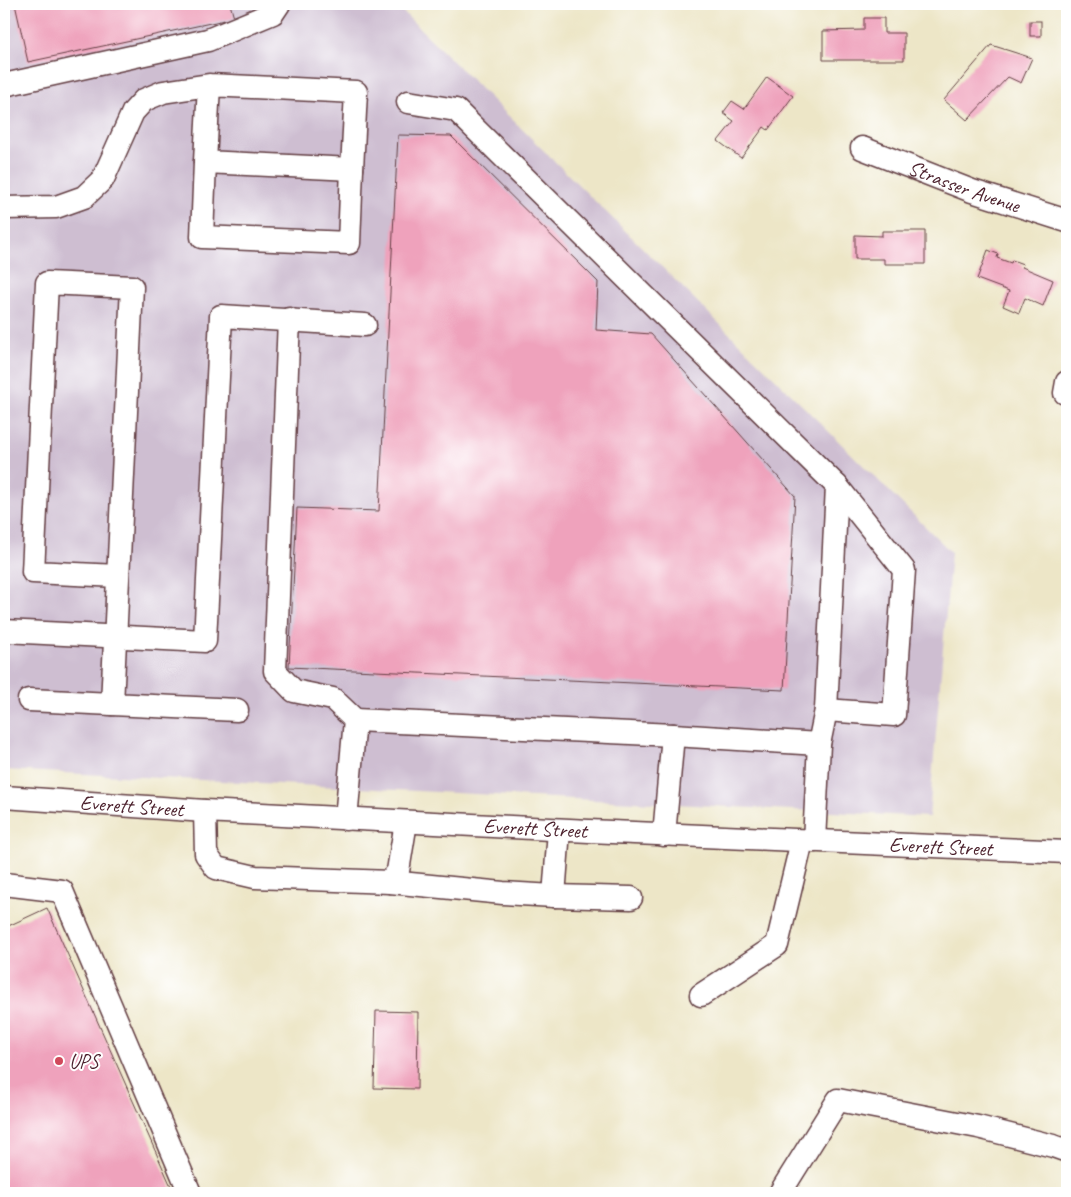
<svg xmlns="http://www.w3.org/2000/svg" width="1071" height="1197" viewBox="0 0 1071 1197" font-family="Caveat,sans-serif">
<rect width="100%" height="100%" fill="#fff"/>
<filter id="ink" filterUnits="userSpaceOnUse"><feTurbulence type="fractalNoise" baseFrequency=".02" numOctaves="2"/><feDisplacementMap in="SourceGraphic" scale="10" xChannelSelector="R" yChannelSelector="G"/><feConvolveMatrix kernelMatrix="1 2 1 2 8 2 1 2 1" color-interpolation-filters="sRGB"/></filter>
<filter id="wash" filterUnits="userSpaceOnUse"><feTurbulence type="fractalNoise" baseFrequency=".0096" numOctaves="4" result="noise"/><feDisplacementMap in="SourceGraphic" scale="20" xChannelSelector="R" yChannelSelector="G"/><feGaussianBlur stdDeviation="1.12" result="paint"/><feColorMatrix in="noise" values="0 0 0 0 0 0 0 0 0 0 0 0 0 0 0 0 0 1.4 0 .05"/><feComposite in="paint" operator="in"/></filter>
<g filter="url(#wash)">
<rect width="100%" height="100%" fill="#ede6c7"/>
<path fill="#cebed1" d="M4,4H395L951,552L929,817L4,770Z"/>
<g id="blocks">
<g fill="#efa2bc">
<path d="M15,4H230L234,18L28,62Z"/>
<path d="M864,18H884V33H904V60H823V31L864,30Z"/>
<rect x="1030" y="21" width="11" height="15"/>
<path d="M991,45L1032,58L1021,83L1008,77L967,120L944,100Z"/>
<path d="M767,77L793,96L768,130L764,127L741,158L718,141L734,121L723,113L732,101L744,109Z"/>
<path d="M398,135L451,136L598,282L596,330L651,334L795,496L784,690L289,667L297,508L379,511Z"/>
<path d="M882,231H925V264H884V259H855V235L882,236Z"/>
<path d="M988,250L998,254L997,258L1011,263L1012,260L1023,264L1022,267L1053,280L1043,306L1025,298L1019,313L1003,306L1009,291L977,279Z"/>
<path d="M47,908L174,1193H4V928Z"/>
<path d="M376,1011L418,1012L417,1089L374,1088Z"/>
</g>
</g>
</g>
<g filter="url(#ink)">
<use href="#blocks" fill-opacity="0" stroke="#623d42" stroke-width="1"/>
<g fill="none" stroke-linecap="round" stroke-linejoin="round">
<defs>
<g id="minor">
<path d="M4,85L208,40L273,13L279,4"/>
<path d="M408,102L456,110L837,486L826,710L819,744L814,841"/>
<path id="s1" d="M862,148L972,191L1067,221"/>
<path d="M205,162L202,237L349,243L352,169"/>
<path d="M4,208L56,207L84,197L103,179L133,112L144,100L163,92L209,85L356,92L352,169L205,162L209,85"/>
<path d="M289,319L275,671L294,691L333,699L355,720L673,735L819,744"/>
<path d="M1065,393L1067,382"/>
<path d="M118,576L33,572L47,283L132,287L112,704L237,710"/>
<path d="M4,631L205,641L221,316L365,325"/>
<path d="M29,700L112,704"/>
<path d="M826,710L894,715L904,570L837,486"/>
<path id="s2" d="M4,797L205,811L589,831L1067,852"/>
<path d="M205,811L206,854L216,868L255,877L390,882L398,871L406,822"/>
<path d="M346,819L355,720"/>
<path d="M664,835L673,735"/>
<path d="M390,882L503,893L554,896L559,830"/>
<path d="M4,884L62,891L190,1193"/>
<path d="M554,896L631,898"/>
<path d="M701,995L777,945L802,841"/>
<path d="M780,1193L838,1100L978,1127L1053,1146L1067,1151"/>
</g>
</defs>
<use href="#minor" stroke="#623d42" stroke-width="25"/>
<use href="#minor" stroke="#fff" stroke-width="22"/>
</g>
</g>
<circle fill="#d1495b" stroke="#fff" stroke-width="2" cx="59" cy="1061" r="5"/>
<g text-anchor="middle" stroke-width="4" stroke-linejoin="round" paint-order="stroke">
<g font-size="21" fill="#4a1f2b" stroke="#fff">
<text dy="7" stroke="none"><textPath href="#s1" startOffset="109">Strasser Avenue</textPath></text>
<text dy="7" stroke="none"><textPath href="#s2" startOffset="128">Everett Street</textPath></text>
<text dy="7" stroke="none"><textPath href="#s2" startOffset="532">Everett Street</textPath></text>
<text dy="7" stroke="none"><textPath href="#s2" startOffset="938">Everett Street</textPath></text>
</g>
<g font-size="21" fill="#4a1f2b" stroke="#fff" text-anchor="start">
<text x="69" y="1068">UPS</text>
</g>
</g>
<rect width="1071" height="1197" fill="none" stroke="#fff" stroke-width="20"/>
</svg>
